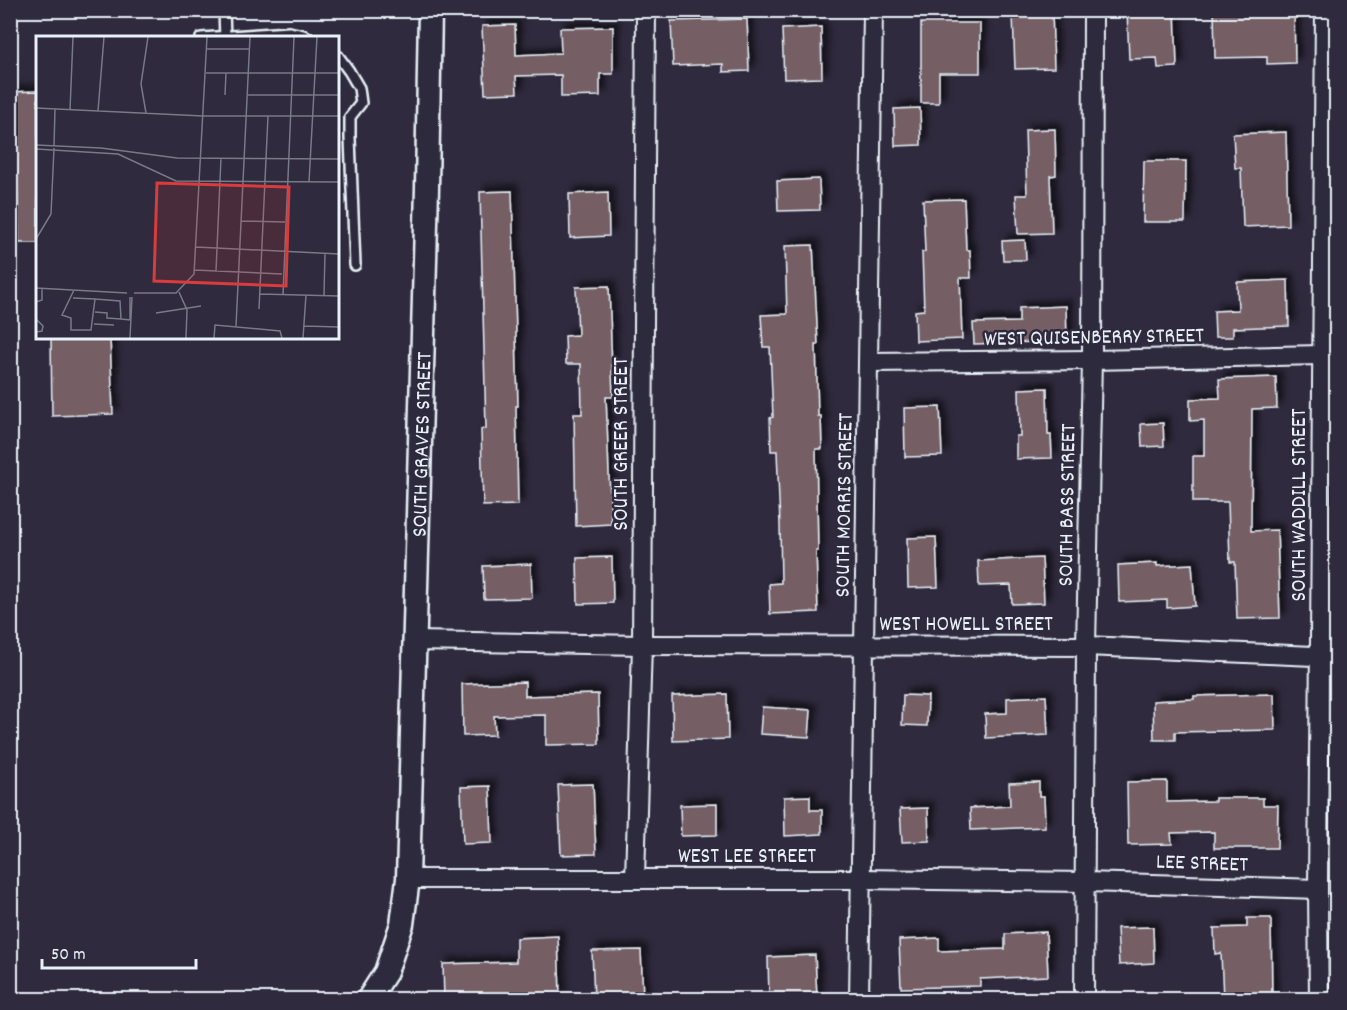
<svg xmlns="http://www.w3.org/2000/svg" width="1347" height="1010" viewBox="0 0 1347 1010" font-family="Dekko,sans-serif">
<defs>
<filter id="shadow"><feDropShadow dx="5.5" dy="-5.5" stdDeviation="3" flood-color="#0009"/></filter>
</defs>
<rect width="100%" height="100%" fill="#2f2a3d"/>
<filter id="ink" filterUnits="userSpaceOnUse"><feTurbulence type="fractalNoise" baseFrequency=".0167" numOctaves="2"/><feDisplacementMap in="SourceGraphic" scale="12" xChannelSelector="R" yChannelSelector="G"/><feConvolveMatrix kernelMatrix="1 2 1 2 8 2 1 2 1" color-interpolation-filters="sRGB"/></filter>
<g filter="url(#ink)">
<g fill="#755e65" stroke="#e8f1f8" stroke-width="1.5" filter="url(#shadow)">
<path d="M1127,10H1175L1177,67L1158,68L1157,58L1129,59Z"/>
<path d="M1214,10H1294L1295,63L1267,64V57L1215,58Z"/>
<path d="M1052,13L1054,68L1015,69L1013,14Z"/>
<path d="M747,19L749,71L723,72V64L673,66L671,21Z"/>
<path d="M921,23H980V73H939V103H921Z"/>
<path d="M515,25L516,55L561,53L560,28L613,27V74H600V96L561,97V75L516,76L517,93L485,94L482,26Z"/>
<path d="M821,27L822,78L784,79L782,29Z"/>
<path d="M38,91V243H19L17,168H10V92Z"/>
<path d="M920,108L921,145L895,146L894,109Z"/>
<path d="M1055,129L1056,175L1050,176L1052,233L1018,234L1016,195H1027L1025,130Z"/>
<path d="M1286,132L1288,225L1243,227L1241,168H1235L1233,134Z"/>
<path d="M1144,161H1186L1185,222H1143Z"/>
<path d="M819,179L820,210L778,211L777,181Z"/>
<path d="M512,191L518,406H516L518,505L483,506L481,429H486L480,192Z"/>
<path d="M608,192L609,236L570,238L569,194Z"/>
<path d="M964,199L966,250H970L971,278H960L962,339L916,341L915,311L924,310L922,252H925L923,200Z"/>
<path d="M1025,240L1026,260H1003L1002,241Z"/>
<path d="M813,245L818,345H816L818,416H821L822,449H816L818,551H816L818,612L770,614L769,584L781,583L780,525L777,451H771L770,418L773,417L770,347H763L761,315L787,314L785,246Z"/>
<path d="M1288,280L1289,326L1233,328V337H1215L1214,311L1238,310L1237,282Z"/>
<path d="M609,286L613,397H606L611,524L576,526L574,414H582L581,364H566L565,336L578,335L576,287Z"/>
<path d="M1066,306L1067,341L974,344L973,323L1019,322V308Z"/>
<path d="M51,338H110L113,414L52,416Z"/>
<path d="M1276,377L1277,408L1252,409L1251,531L1277,530L1280,618L1237,619L1235,562H1230L1228,502H1193V456H1204V420L1190,421V399L1220,398L1219,379Z"/>
<path d="M1047,388L1048,435H1051L1052,458L1016,459V436H1020L1019,389Z"/>
<path d="M940,407L942,456L905,457L904,408Z"/>
<path d="M1163,423L1164,446L1142,447L1141,424Z"/>
<path d="M936,537L938,587L908,588L907,538Z"/>
<path d="M612,557L613,603L578,604L577,558Z"/>
<path d="M1042,558L1044,603L1012,604L1011,585L979,586L978,561Z"/>
<path d="M1157,563V566L1192,564L1195,606L1167,608V600L1119,602L1118,565Z"/>
<path d="M531,564L532,598L484,599L483,566Z"/>
<path d="M525,682V696L598,694L599,744L546,745V715L494,716L495,735L463,736L462,684Z"/>
<path d="M727,694L728,739L673,741L672,696Z"/>
<path d="M1274,694L1275,730L1175,732V740H1154L1153,701L1194,699V696Z"/>
<path d="M903,695L928,696L927,726L902,725Z"/>
<path d="M1046,696L1048,735L986,738L985,714L1007,713V698Z"/>
<path d="M762,707L811,710L809,737L760,734Z"/>
<path d="M1167,781V802L1215,801V798H1263V805H1278L1277,848H1214V832L1171,833L1172,844L1128,845L1127,782Z"/>
<path d="M1039,782V796H1044L1045,827L971,830L970,808L1010,806L1009,783Z"/>
<path d="M593,784L596,854L561,855L558,785Z"/>
<path d="M490,786L492,843L463,844L461,787Z"/>
<path d="M810,796V810H822V834L785,836L784,797Z"/>
<path d="M717,804V835L681,836L680,805Z"/>
<path d="M928,808L929,841L902,842L900,809Z"/>
<path d="M1247,918H1271L1272,999H1223L1221,953L1215,954L1214,928L1247,927Z"/>
<path d="M1153,927L1154,963L1119,965L1117,928Z"/>
<path d="M1046,932L1048,976L980,979V986L901,988L899,940L939,938V951L1005,949V934Z"/>
<path d="M558,936L560,996L488,998V999H444L443,964L516,962V938Z"/>
<path d="M641,950L643,999H594L592,951Z"/>
<path d="M815,955L817,999H769L768,957Z"/>
</g>
<g fill="none" stroke-linecap="round" stroke-linejoin="round">
<defs>
<g id="service">
<path d="M224,10L225,38"/>
<path d="M201,38L289,32L303,35L309,38"/>
<path d="M338,56L349,71L359,88L361,103L350,117V138L355,265"/>
</g>
<g id="minor">
<path d="M868,362L1092,360L1321,355"/>
<path d="M415,641L642,645L1086,646L1336,657"/>
<path d="M635,878L642,645L646,10"/>
<path d="M408,879H860L1085,882L1318,889"/>
<path d="M859,1000L873,10"/>
<path d="M1084,1000L1086,646L1092,360L1093,10"/>
<path d="M1319,1000L1318,889L1325,10"/>
</g>
<g id="tertiary">
<path id="s1" d="M368,1000L386,972L402,924L408,879L427,188L430,10"/>
</g>
</defs>
<use href="#service" stroke="#e8f1f8" stroke-width="14"/>
<use href="#minor" stroke="#e8f1f8" stroke-width="22"/>
<use href="#tertiary" stroke="#e8f1f8" stroke-width="27"/>
<use href="#service" stroke="#2f2a3d" stroke-width="9"/>
<use href="#minor" stroke="#2f2a3d" stroke-width="18"/>
<use href="#tertiary" stroke="#2f2a3d" stroke-width="22"/>
</g>
</g>
<g text-anchor="middle" stroke-width="5" stroke-linejoin="round" paint-order="stroke">
<g font-size="22" fill="#e8f1f8" stroke="#2f2a3d">
<text transform="translate(1094 335) rotate(-1)" y="8">WEST QUISENBERRY STREET</text>
<text transform="translate(619 444) rotate(-90)" y="8">SOUTH GREER STREET</text>
<text dy="8" stroke="none"><textPath href="#s1" startOffset="564">SOUTH GRAVES STREET</textPath></text>
<text transform="translate(842 505) rotate(-89)" y="8">SOUTH MORRIS STREET</text>
<text transform="translate(1065 505) rotate(-89)" y="8">SOUTH BASS STREET</text>
<text transform="translate(1297 505) rotate(-90)" y="8">SOUTH WADDILL STREET</text>
<text x="966" y="630">WEST HOWELL STREET</text>
<text x="747" y="862">WEST LEE STREET</text>
<text transform="translate(1202 861) rotate(2)" y="8">LEE STREET</text>
</g>
</g>
<g transform="translate(36 36)">
<rect width="303" height="303" fill="#2f2a3d"/>
<path fill="none" stroke="#797a88" stroke-width="1.5" d="M170,13H213M170,37H303M189,59L190,37M212,59H303M0,72L167,80H303M34,74L37,1M62,75L68,1M110,77L105,48L112,1M0,109L65,112L141,122L303,123M18,110L19,73M0,113L82,118L140,145L303,146M273,146L281,1M205,185L249,186M0,203L15,178L18,112M160,211L303,218M158,234L246,238M180,235L185,122M0,252L91,257M143,256L151,274L150,302M98,257H140L158,238L171,1M224,258L303,260M247,259L258,1M288,259L289,217M94,261V283M37,262L59,263L55,294H35V282L26,279L38,254M59,263L84,265L85,283L95,284M0,266L6,264V252M223,273L232,80M59,276L71,277V282L85,283M120,277L165,270M0,283L7,290L6,295L0,296M58,288L78,289M200,290L214,1M268,290L303,291M94,302L96,261M178,302L179,289L244,295L246,302M267,302L270,259"/>
<path fill="#d83c3d" fill-opacity="0.15" stroke="#d83c3d" stroke-width="3" d="M121,147L253,151L250,250L118,245Z"/>
<rect width="303" height="303" fill="none" stroke="#e8f1f8" stroke-width="3"/>
</g>
<rect width="1347" height="1010" fill="none" stroke="#2f2a3d" stroke-width="36"/>
<rect x="18" y="18" width="1311" height="974" fill="none" stroke="#e8f1f8" stroke-width="2" filter="url(#ink)"/>
<path d="M42 959v9h154v-9" fill="none" stroke="#e8f1f8" stroke-width="3"/>
<text x="51" y="959" font-size="18" fill="#e8f1f8" stroke="#2f2a3d" stroke-width="4.5" paint-order="stroke">50 m</text>
</svg>
